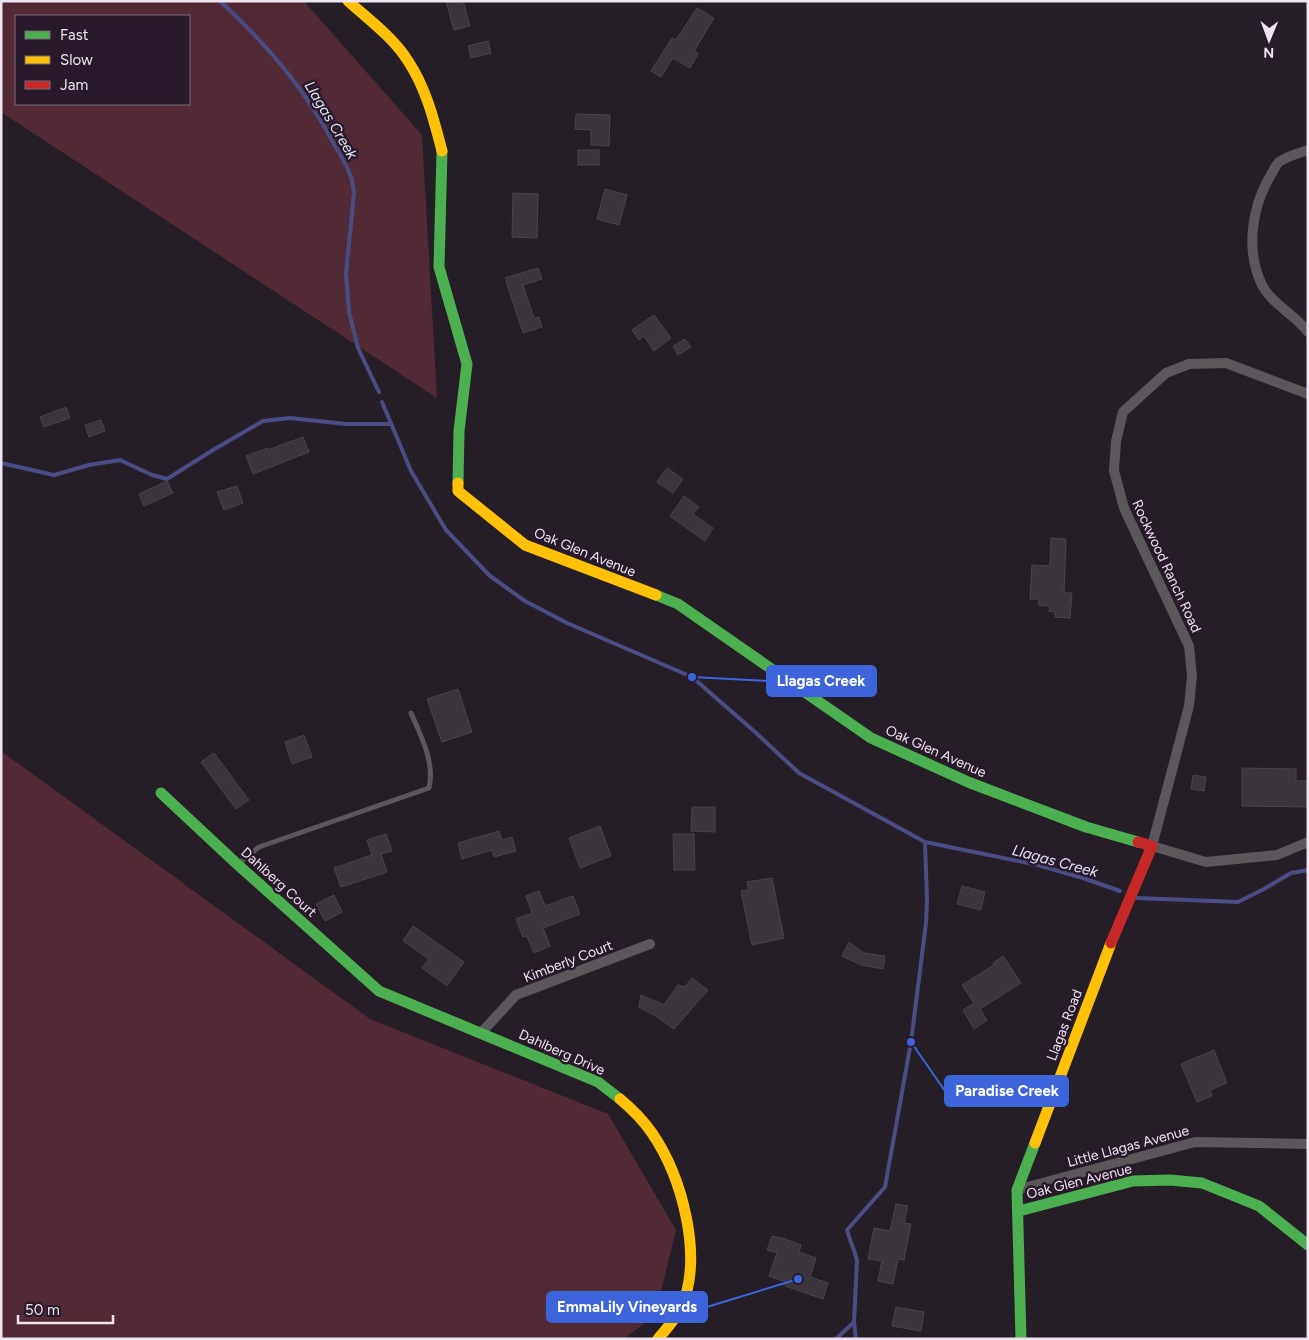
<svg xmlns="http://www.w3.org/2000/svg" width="1309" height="1340" viewBox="0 0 1309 1340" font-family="Figtree,sans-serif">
<rect width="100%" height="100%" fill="#251e26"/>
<g fill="#522a35" fill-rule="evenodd">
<path d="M1,1H303L310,8L422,135L437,398L1,112ZM16,16H189V104H16Z"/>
<path d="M1,751L370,1019L608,1114L676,1230L655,1316L623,1339H1Z"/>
</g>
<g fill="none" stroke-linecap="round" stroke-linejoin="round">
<g stroke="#4a4d83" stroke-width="4">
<path d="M220,1C267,45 304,87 334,144C343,159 353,175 354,193L346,274L349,312L358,348L379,392"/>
<path d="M382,402L411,471L446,530L490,576L525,601L567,623L692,677L754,731L799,773L925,842L1038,865L1083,878L1120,891"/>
<path d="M1,463L54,475L89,465L120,460L152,475L167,479L213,450L263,421L290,418L346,424H391"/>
<path d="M1137,898L1238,902L1264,889L1291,873L1308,870"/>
<path d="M836,1339L854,1322"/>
<path d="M856,1339L854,1322L857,1261C855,1251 850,1241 847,1230L885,1187L911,1042L926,923L927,900L925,842"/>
</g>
</g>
<g fill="#3a353d" stroke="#49444c">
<path d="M446,1H463L470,26L454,30Z"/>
<path d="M697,8L714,18L694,51L698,54L690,68L673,58L661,77L651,71L672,38L676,40Z"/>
<path d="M488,41L491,53L471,58L468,46Z"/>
<path d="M576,114L610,115L609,146L591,145V130L575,129Z"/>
<rect x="578" y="150" width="21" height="15"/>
<path d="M605,189L627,195L619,225L597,219Z"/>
<path d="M513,193L538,194L537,238L512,237Z"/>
<path d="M538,268L542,279L523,285L534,318L539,317L542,327L523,333L505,278Z"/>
<path d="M654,315L671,338L654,351L644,336L639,340L632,330Z"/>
<path d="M685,339L691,347L678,355L673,346Z"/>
<path d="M66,407L70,418L44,427L40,417Z"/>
<path d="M101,420L105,431L89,437L85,425Z"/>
<path d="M303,437L309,452L253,474L246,456L268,448V450Z"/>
<path d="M667,468L683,479L673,493L657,482Z"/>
<path d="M167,481L173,493L144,506L139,494Z"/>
<path d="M237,486L243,503L224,510L217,492Z"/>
<path d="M684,496L699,507L693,514L713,528L705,541L670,516Z"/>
<path d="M1051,538L1066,539L1064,593H1072L1070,618L1055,617V612L1049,611L1050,606L1038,605L1039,599H1030L1032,565L1050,566Z"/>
<path d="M458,689L472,732L442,742L427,699Z"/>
<path d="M304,735L312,757L292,764L285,742Z"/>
<path d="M214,753L249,800L236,809L201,762Z"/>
<path d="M1242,768L1296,769V781H1308V807L1242,806Z"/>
<path d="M1193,775L1206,777L1204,791L1191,789Z"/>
<path d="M692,807H715V832L691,831Z"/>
<path d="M600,826L611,856L580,868L569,838Z"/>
<path d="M499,831L502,840L512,837L516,851L494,857L492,850L462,859L458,843Z"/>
<path d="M386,834L392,851L381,854L387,872L341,887L334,868L372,855L367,840Z"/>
<path d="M673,834H694L695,870H674Z"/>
<path d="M772,878L784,938L752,945L741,891L749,890L747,882Z"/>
<path d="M962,886L985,892L981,910L957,904Z"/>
<path d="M539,891L545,906L573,896L580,914L543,928L550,946L534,953L527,936L523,937L516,919L532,913L526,896Z"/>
<path d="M334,895L342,912L325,921L316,904Z"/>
<path d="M413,926L464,962L447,986L422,968L429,959L403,941Z"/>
<path d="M849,942L864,953L885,956L883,969L861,965L842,956Z"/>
<path d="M1003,956L1021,983L980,1009L987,1020L974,1029L963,1010L974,1003L962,985L994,965L993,963Z"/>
<path d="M692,978L708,990L674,1029L659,1018L639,1007L641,995L664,1005L678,985L685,987Z"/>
<path d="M1214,1050L1227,1083L1210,1090L1212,1096L1197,1102L1181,1064Z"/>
<path d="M896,1204L908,1206L904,1223L911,1224L904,1260L898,1259L893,1284L878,1281L882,1261L868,1259L874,1228L890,1231Z"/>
<path d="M772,1236L779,1238V1237L801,1245L799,1252L816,1258L810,1277L828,1283L823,1299L785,1286L786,1282L769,1276L777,1253L767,1250Z"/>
<path d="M896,1307L924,1312L921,1331L892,1326Z"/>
</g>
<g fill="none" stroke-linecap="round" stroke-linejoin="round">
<path stroke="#5b575a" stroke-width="5" d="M239,863L259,847L429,788C435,762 421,736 411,713"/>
<g stroke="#5b575a" stroke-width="10">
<path d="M1308,150C1299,153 1287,156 1279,162C1275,166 1272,174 1269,178C1251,210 1246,252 1262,285C1272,304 1295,315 1308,332"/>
<path d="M1308,394L1226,363L1189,364L1166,373L1123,412L1116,441L1114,471L1124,508L1189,646L1192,676L1189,706L1152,846L1206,862L1277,855L1308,842"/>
<path d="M481,1033L516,995L650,944"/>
<path d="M1017,1190L1195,1142L1308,1144"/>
</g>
<g stroke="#4caf50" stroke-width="11">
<path d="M442,151L439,267L467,364L459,431L458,483"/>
<path d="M656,595L678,604L871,738L968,782L1086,827L1138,842"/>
<path d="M161,793L237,864L379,991L598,1082L620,1099"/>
<path d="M1019,1211L1133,1181L1170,1180L1202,1183L1259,1206L1308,1245"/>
<path d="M1021,1339L1017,1190L1035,1143"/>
</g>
<g stroke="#ffc107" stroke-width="11">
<path d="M348,1C368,19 394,38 408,61C426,88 434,120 442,151"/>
<path d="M458,483V491L525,545L656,595"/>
<path d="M620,1099C632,1109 643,1120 652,1133C682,1177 704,1257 681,1308C675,1320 666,1329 658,1339"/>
<path d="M1035,1143L1111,943"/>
</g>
<path stroke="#c62828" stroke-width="11" d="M1111,943L1152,846L1138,842"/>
</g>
<g text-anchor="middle" stroke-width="5" stroke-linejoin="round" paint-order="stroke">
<g font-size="14" fill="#eee5f0" stroke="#281a2a">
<text transform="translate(585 552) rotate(22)" y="5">Oak Glen Avenue</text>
<text transform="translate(1167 566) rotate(65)" y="5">Rockwood Ranch Road</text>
<text transform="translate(936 751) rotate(24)" y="5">Oak Glen Avenue</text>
<text transform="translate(279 882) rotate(42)" y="5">Dahlberg Court</text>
<text transform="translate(568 961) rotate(-21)" y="5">Kimberly Court</text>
<text transform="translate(1064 1025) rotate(-69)" y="5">Llagas Road</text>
<text transform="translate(562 1052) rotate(24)" y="5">Dahlberg Drive</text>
<text transform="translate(1128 1146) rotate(-15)" y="5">Little Llagas Avenue</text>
<text transform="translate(1079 1181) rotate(-14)" y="5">Oak Glen Avenue</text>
</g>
<g font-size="15" font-style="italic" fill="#e0e3f5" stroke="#281a2a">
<text transform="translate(331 120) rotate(59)" y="5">Llagas Creek</text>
<text transform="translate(1055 861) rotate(15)" y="5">Llagas Creek</text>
</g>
</g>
<path fill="none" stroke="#3c65dc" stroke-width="2" d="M692 677L767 681M911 1042L945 1091M798 1279L707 1307"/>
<g fill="#3c65dc" stroke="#281a2a" stroke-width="2">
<circle cx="692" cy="677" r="5"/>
<circle cx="911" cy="1042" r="5"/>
<circle cx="798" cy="1279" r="5"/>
</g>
<g fill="#3c65dc" stroke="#3c65dc" stroke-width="2">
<rect x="767" y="666" width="109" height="30" rx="5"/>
<rect x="945" y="1076" width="123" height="30" rx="5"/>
<rect x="547" y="1292" width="160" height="30" rx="5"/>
</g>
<g font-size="15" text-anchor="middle" font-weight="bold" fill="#fff">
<text x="821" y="686">Llagas Creek</text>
<text x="1007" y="1096">Paradise Creek</text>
<text x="627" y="1312">EmmaLily Vineyards</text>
</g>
<rect width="1309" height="1340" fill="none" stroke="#eee5f0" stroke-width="5"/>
<rect x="15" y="15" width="175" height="90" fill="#281a2a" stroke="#776b79"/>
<rect x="25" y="31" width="25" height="8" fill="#4caf50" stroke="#776b79"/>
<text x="60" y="40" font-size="15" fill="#eee5f0">Fast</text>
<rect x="25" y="56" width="25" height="8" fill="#ffc107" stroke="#776b79"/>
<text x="60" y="65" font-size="15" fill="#eee5f0">Slow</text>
<rect x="25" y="81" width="25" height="8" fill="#c62828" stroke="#776b79"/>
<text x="60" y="90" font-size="15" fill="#eee5f0">Jam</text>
<g transform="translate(1269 40) rotate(181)" stroke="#281a2a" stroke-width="4" paint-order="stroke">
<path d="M0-4L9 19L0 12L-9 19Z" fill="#eee5f0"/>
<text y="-8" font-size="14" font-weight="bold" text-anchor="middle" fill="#eee5f0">N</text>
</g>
<path d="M18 1315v8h95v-8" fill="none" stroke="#eee5f0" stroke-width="2.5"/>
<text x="25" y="1315" font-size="15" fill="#eee5f0" stroke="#281a2a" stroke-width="4" paint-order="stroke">50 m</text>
</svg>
